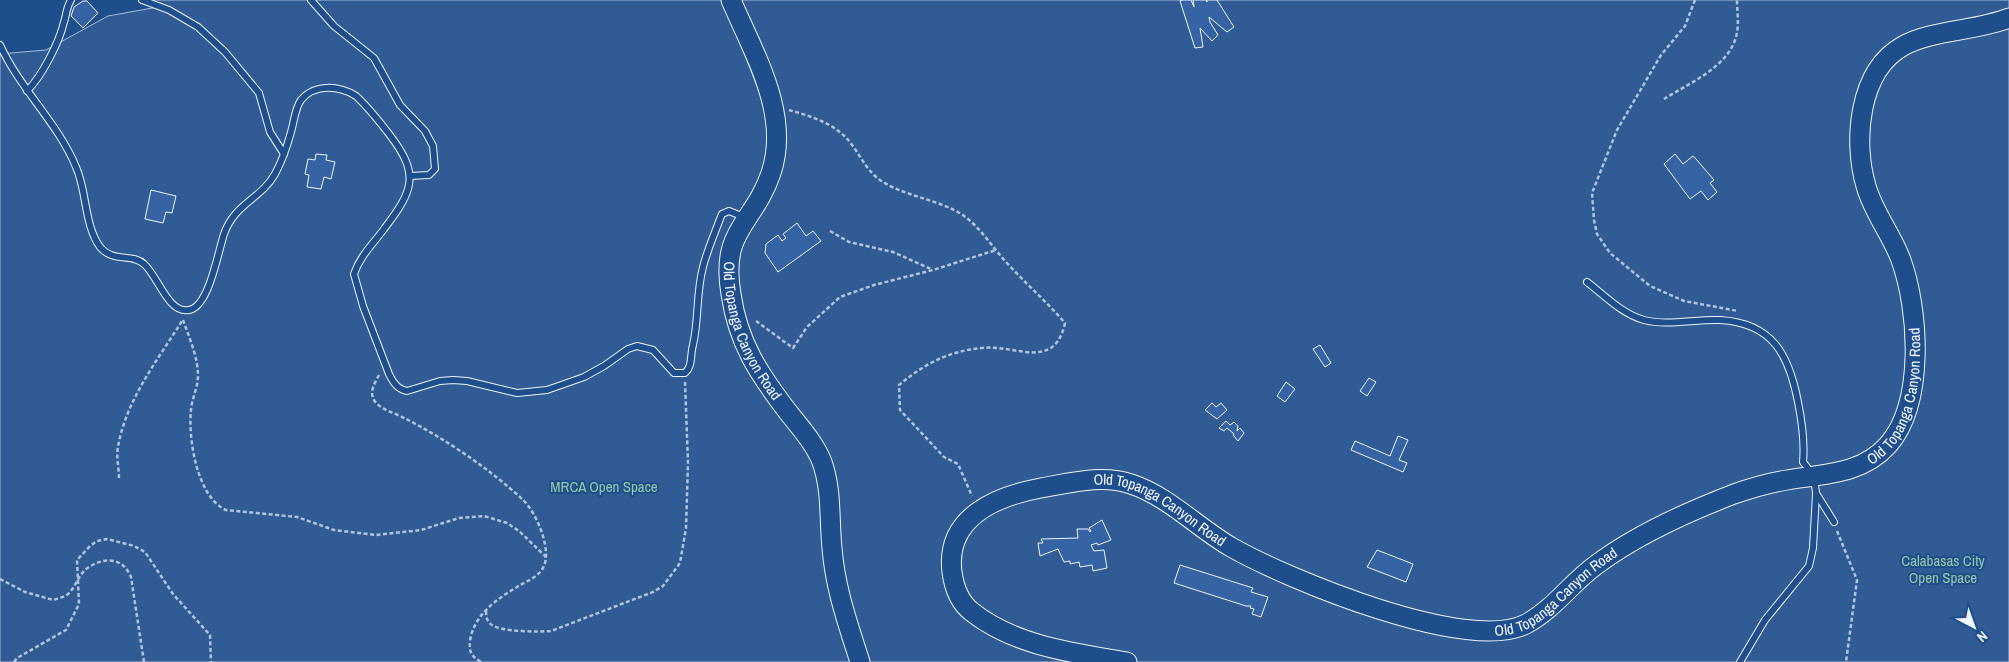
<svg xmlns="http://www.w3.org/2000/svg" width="2009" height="662" viewBox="0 0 2009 662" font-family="'Archivo Narrow',sans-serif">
<rect width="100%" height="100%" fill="#1f4e8c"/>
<path fill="#305b95" stroke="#a8bbd7" d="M151,0H2009V662H0V54L46,50L108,16L158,7Z"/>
<g fill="#3563a3" stroke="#f2f6ff">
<path d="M1183,0H1191L1194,7L1193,0H1206L1207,2V0H1217L1234,27L1227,32L1209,17L1210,22L1218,35L1212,41L1200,28L1203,47L1195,48L1180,1Z"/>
<path d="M83,1H87L98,13L83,28L71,16L74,7Z"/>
<path d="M316,154L327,155L326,160L335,162L331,179L324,177L321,189L307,187L309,175L305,174L308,159L315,160Z"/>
<path d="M1675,154L1683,164L1693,156L1696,159L1714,180L1710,183L1717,192L1708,200L1701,191L1690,199L1664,164Z"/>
<path d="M151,190L176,196L172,213L166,212L163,223L145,219Z"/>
<path d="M797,223L806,236L813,231L821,241L778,272L765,253L766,244L778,235L782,241L786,238L783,234Z"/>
<path d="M1320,345L1331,363L1325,367L1313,349Z"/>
<path d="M1369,378L1376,382L1367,396L1360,391Z"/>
<path d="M1286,382L1295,389L1285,402L1277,396Z"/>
<path d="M1212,403L1216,407L1221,403L1227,410L1217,419L1205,410Z"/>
<path d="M1226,421L1230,425L1234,422L1238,426L1237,431L1240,428L1244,433L1238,441L1233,435L1234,434L1227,428L1224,431L1219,428Z"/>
<path d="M1398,436L1408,440L1399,460L1407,463L1403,472L1351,450L1355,441L1390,456Z"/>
<path d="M1102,520L1111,540L1098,545L1097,543L1091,545L1094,551L1104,550L1107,568L1093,571L1092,565L1080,567L1079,562L1070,564V561L1064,562L1058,549L1040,556L1038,543H1043L1041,539L1078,538L1077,529H1088L1090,532L1091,531L1089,528Z"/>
<path d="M1377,550L1413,564L1406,582L1367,567Z"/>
<path d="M1180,565L1253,588L1251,592L1268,597L1261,617L1252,614L1254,609L1250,608L1251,606H1246L1174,583Z"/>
</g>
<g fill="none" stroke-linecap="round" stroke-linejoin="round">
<defs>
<g id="service">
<path d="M142,0L169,10L198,27L225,52L259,93L270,132L284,154"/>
<path d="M311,0L334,26L374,58L400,105L425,131L433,146L435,169L429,175L410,176"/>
<path d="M0,45C20,89 58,123 76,167C87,191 84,225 100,247C113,263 132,253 144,264C158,276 168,314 189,310C209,307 218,252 224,234C235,203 261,199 275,174C282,161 287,147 291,132C294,122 295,108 301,100C315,83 340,86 356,96C369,108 379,121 389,134C420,174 414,190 384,229C373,244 360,256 354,274L363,306L389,374C393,382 397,389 407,391L440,381L453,380L467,381L517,393L547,390L584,377L604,366L628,349L637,346L653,350L674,373H685C693,366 690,355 693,345C699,319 696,293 703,267C707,251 714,235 720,219L722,214L729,211L744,217"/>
<path d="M27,91C42,76 59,43 64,22C67,13 66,8 71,0"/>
<path d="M1587,282C1604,295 1622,314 1644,320C1667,326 1695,319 1720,320C1773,323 1789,355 1798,402C1802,422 1805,441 1803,462L1814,476L1816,493L1834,522"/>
<path d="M1740,662L1765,620L1809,566L1813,548L1816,494"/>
</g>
<g id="secondary">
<path id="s1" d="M731,0C753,52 791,114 771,173C754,224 720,229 731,294C738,343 759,374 788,412C800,427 815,444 822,462C832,490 829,519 832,548C835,588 848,624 860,662"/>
<path id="s2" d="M1127,662C1074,653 1015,646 972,612C959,602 954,587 952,572C945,517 997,496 1041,488C1070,483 1102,474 1131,484C1168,496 1198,528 1231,547C1287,579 1468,654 1526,624C1553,610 1571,583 1596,565C1636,535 1687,512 1734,494C1751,488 1768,483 1787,480C1823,474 1861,475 1888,445C1925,403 1919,310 1901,260C1892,235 1873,212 1866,186C1853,142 1858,71 1903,46C1931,30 1976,31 2009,18"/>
</g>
</defs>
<use href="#service" stroke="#f2f6ff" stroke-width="8"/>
<use href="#secondary" stroke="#f2f6ff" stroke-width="21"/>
<g stroke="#b3c4dc" stroke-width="2.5" stroke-dasharray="4 2.5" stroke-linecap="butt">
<path d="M1695,0L1685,26L1661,55L1617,130L1592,193L1594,220L1597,234L1610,253L1650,286L1684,301L1738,311"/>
<path d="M1664,99C1689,83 1732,66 1737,32C1739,22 1737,10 1737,0"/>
<path d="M789,110C810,116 834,123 849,141C859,153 866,170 880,180C902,195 930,198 954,210C977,221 990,245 1007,263C1026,284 1047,302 1065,323C1054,372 1016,344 982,348C949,351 924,364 899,385L900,410L944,457L958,464L972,496"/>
<path d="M830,231L849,242L893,252L931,269"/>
<path d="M183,320C189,337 198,357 198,376C198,387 192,398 191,410C188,439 197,497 226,510L297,517L334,530L376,535L421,530L459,518L484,516L507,523L519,531L546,557"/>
<path d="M756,321L793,348L807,327L840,297L874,285L933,270L996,250"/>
<path d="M379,375C375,383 369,391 374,400C380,410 396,413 406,419C444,438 491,470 522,499C536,511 553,551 543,568C538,576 530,580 522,584C500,597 474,613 470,641C469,652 471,656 481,662"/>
<path d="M119,478C119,468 116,457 118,447C126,400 157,361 182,321"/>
<path d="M1837,531L1857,580L1846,662"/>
<path d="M0,579L25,592L53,600C59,598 66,597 70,592C76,585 79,575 86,569C103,557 122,556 131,577L144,662"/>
<path d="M486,611C486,617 487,622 492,625C502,632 539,632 551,631L653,592L663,586L680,563L686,528L688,463L685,382"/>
<path d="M14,662L17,658L66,630L79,604L77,560L90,546L97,541L107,539L134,546L145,552L173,594L210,635L211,662"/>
</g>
<use href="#service" stroke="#1f4e8c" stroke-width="6"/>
<use href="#secondary" stroke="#1f4e8c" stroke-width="19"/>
</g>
<g text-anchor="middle" stroke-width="4" stroke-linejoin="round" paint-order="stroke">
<g font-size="15" fill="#f2f6ff" stroke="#1f4e8c">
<text dy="5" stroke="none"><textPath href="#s1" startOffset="355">Old Topanga Canyon Road</textPath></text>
<text dy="5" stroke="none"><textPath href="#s2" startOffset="1329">Old Topanga Canyon Road</textPath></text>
<text dy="5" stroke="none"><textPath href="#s2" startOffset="475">Old Topanga Canyon Road</textPath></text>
<text dy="5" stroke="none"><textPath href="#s2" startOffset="910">Old Topanga Canyon Road</textPath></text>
</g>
<g font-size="15" fill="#97c8a6" stroke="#1f4e8c">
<text x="604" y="492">MRCA Open Space</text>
<text x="1943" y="566">Calabasas City<tspan x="1943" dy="17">Open Space</tspan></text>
</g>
</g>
<g transform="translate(1974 627) rotate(139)" stroke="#1f4e8c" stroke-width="4" paint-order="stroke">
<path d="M0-4L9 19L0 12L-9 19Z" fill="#f2f6ff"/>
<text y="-8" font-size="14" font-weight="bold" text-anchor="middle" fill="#f2f6ff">N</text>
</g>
</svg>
